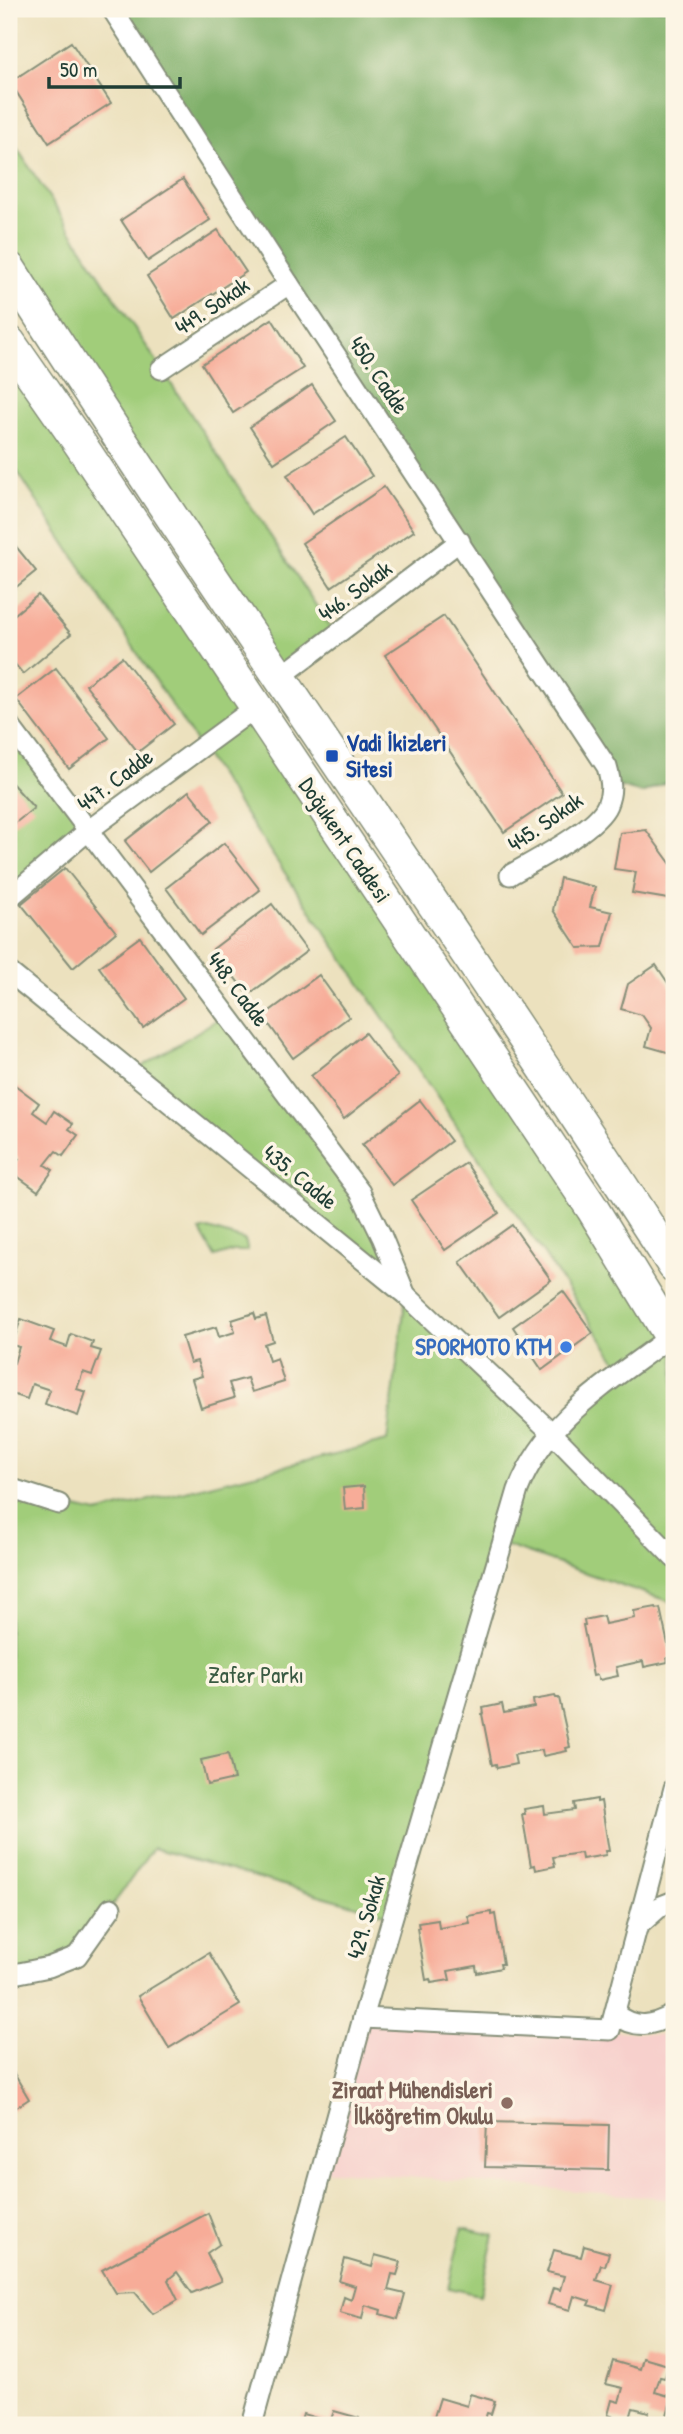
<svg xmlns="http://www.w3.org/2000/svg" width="683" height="2434" viewBox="0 0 683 2434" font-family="'Patrick Hand',sans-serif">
<rect width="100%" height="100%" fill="#fcf5e5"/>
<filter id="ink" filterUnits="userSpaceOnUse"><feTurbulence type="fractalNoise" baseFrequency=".0143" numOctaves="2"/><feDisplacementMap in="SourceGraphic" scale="14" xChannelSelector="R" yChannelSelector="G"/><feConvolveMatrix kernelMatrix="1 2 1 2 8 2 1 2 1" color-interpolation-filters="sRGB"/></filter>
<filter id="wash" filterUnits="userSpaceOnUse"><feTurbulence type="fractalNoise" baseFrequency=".00686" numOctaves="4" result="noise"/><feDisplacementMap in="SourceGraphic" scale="28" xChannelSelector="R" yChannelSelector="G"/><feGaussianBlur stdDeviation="1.57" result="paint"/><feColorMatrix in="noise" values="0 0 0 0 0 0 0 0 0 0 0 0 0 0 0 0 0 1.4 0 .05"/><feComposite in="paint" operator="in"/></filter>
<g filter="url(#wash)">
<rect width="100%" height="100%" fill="#ece1be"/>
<path fill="#f7d0cc" d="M363,2018L610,2030L674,2036V2199L321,2170Z"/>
<g fill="#a1cd7a" stroke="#608557" stroke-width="2">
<path d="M9,136L336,636L279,678L9,268Z"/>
<path d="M9,343L674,1343V1603L501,1544L392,1916L153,1848L77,1956L9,1975V1488L59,1504L97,1513L387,1441L406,1295L132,1073L226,1014L360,1192L406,1295L551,1432L624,1372L200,748L9,459Z"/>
<path d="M9,725L89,830L9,898Z"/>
<path d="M208,1229L245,1240L248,1251H233L215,1257L200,1231Z"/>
<path d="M462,2228L494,2235L480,2295L448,2288Z"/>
</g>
<path fill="#80b06a" stroke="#50764f" stroke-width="2" d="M112,9H674V779L642,793L613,785Z"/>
<g id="blocks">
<g fill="#f7ac98">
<path d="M71,42L111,103L49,143L10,82Z"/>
<path d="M183,179L210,220L148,261L121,220Z"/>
<path d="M218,230L246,272L174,319L147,276Z"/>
<path d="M272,319L303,368L233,413L202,364Z"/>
<path d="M312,385L336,421L274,463L250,427Z"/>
<path d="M346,437L372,476L312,514L287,475Z"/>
<path d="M384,487L414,531L331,587L302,543Z"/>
<path d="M9,538L36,571L9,593Z"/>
<path d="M38,595L71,634L23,674L9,657V619Z"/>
<path d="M444,616L562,793L504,832L385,655Z"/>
<path d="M122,657L174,724L138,752L86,685Z"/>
<path d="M56,668L109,738L69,769L16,699Z"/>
<path d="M9,780L34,808L9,828Z"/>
<path d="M189,791L213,821L149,872L125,841Z"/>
<path d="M646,830L673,867L668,899L632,893L636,872L614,869L620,833Z"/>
<path d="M224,843L260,890L201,935L166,888Z"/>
<path d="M65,868L116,932L73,968L21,904Z"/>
<path d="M560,878L595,887L590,907L612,912L603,947L578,948L553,910Z"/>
<path d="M272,904L307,951L248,995L213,949Z"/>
<path d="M140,937L184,998L143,1028L99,967Z"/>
<path d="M656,965L674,992V1054L646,1046L651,1028L642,1015L621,1009L628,984Z"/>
<path d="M319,975L349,1017L293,1058L263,1016Z"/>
<path d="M365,1033L398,1076L344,1119L311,1076Z"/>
<path d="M11,1082L39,1103L33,1112L47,1122L54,1111L73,1124L69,1129L78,1135L63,1156L56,1151L45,1165L53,1170L38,1191L10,1171L19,1159L9,1152Z"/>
<path d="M420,1100L451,1141L392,1185L362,1145Z"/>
<path d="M466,1163L499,1213L445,1250L411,1200Z"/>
<path d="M512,1225L551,1280L499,1317L460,1262Z"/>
<path d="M563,1291L593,1333L542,1370L513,1327Z"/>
<path d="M254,1313L256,1319L266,1316L273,1341L264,1344L269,1361L277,1358L284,1382L252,1392L247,1378L229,1383L234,1398L201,1408L192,1379L202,1376L197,1361L190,1363L182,1337L216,1327L219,1337L235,1332L232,1320Z"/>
<path d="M21,1319L54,1331L50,1341L67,1347L71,1334L93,1342L91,1348L101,1351L92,1375L83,1372L77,1389L86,1392L78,1416L45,1404L50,1390L32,1384L27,1399L9,1393V1361L14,1363L19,1347L12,1345Z"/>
<path d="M364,1486L365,1508L345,1510L343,1488Z"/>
<path d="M656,1607L657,1609L660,1608L671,1658H667L668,1662L644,1667L643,1661L616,1667L618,1676L599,1680L597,1675L593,1676L583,1625H585L584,1620L603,1616L605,1624L635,1618L634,1611Z"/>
<path d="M555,1696L556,1698H559L570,1747L566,1748L567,1751L543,1756L542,1750L514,1755L516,1764L497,1768L496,1764L492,1765L482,1714L484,1713L483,1708L502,1704L504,1713L534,1707L533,1700Z"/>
<path d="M228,1754L234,1779L207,1785L201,1760Z"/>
<path d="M597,1799V1802L601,1801L609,1851H605L606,1855L582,1859L581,1853L553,1857L555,1866L536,1870L535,1865L531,1866L522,1814H525L524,1809L544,1806L545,1814L575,1810L574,1803Z"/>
<path d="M491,1912V1915L495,1914L503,1964H500L501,1968L477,1973L476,1966L448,1971L450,1980L431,1983L430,1979L426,1980L417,1928H419L418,1923L438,1920L439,1928L470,1923L468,1916Z"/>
<path d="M209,1953L240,2005L169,2048L138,1996Z"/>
<path d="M9,2065L29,2099L9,2112Z"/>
<path d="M487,2122L609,2125L608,2170L485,2167Z"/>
<path d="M208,2213L220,2244L207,2253L221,2281L192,2293L177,2272L168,2280L178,2300L153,2314L135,2292L116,2293L102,2270Z"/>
<path d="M584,2246L609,2253L605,2266L601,2265L596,2280L613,2285L606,2310L588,2305L590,2301L574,2296L570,2310L548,2304L553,2288L560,2290L564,2276L547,2272L554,2250L581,2257Z"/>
<path d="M375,2255L401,2262L397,2275L392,2274L388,2290L405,2294L398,2319L380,2314L381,2310L365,2305L362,2319L340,2313L344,2297L351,2300L355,2286L339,2281L345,2259L372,2267Z"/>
<path d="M643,2358L668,2365L665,2378L660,2377L655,2392L672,2397L665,2422L648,2417L649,2412L633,2408L629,2422L608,2415L612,2400L619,2402L623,2388L606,2384L613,2361L640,2369Z"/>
<path d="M470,2394L495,2401L491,2414L487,2413L483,2425H449L433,2420L440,2398L467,2406Z"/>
<path d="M334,2411L359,2418L357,2425H300L303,2414L330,2422Z"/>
</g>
</g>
</g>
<g filter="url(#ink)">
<use href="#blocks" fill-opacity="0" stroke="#868f79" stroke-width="2"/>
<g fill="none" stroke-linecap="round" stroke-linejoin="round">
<defs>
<g id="street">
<path d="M112,9L289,284L607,767C611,781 613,791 607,805C597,829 534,861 510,875"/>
<path d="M161,369L289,284"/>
<path d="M279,678L460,541"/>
<path d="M9,725L360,1192L382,1237L405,1293"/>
<path d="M9,898L89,830L256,707"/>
<path d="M9,972L406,1295L551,1432L674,1558"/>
<path d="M9,1488L59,1504"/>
<path d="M638,1926L661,1906L674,1901"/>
<path d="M9,1975L49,1967L77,1956L111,1908"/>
<path d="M615,2014C636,2030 652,2026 674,2014"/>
<path d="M363,2018L610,2030L674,1788"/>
<path d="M252,2425L363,2018L518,1490C548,1415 610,1383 671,1336"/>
</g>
<g id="primary">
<path d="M9,268C224,605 457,930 674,1266"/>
<path d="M9,342L78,441L592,1208L674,1342"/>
</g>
</defs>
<use href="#street" stroke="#868f79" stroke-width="23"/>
<use href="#primary" stroke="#868f79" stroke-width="35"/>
<use href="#street" stroke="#fff" stroke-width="19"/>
<use href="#primary" stroke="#fff" stroke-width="32"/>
</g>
</g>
<rect fill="#1a4fb4" stroke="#fcf5e5" stroke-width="2.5" x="325" y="749" width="14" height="14" rx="3.5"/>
<circle fill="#3f7fe0" stroke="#fcf5e5" stroke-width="2.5" cx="566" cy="1347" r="7"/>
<circle fill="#8d6e63" stroke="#fcf5e5" stroke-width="2.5" cx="507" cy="2103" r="7"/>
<g text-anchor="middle" stroke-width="7" stroke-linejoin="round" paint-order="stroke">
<g font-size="23" fill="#1f3d34" stroke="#fcf5e5">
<text transform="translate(212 306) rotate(-34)" y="8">449. Sokak</text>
<text transform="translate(379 375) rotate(56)" y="8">450. Cadde</text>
<text transform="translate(355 591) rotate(-37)" y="8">446. Sokak</text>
<text transform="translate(115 780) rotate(-37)" y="8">447. Cadde</text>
<text transform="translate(545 822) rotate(-35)" y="8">445. Sokak</text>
<text transform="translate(345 840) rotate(56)" y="8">Doğukent Caddesi</text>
<text transform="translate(238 989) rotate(53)" y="8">448. Cadde</text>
<text transform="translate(300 1177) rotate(39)" y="8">435. Cadde</text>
<text transform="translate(366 1917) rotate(-74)" y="8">429. Sokak</text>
</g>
<g font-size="23" font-weight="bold" fill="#164399" stroke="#fcf5e5" text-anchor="start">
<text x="346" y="751">Vadi İkizleri<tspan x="346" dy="26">Sitesi</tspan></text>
</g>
<g font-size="23" font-weight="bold" fill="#366cbe" stroke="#fcf5e5" text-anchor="end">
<text x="552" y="1355">SPORMOTO KTM</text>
</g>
<g font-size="23" fill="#395a42" stroke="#fcf5e5">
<text x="256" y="1683">Zafer Parkı</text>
</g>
<g font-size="23" font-weight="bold" fill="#785e54" stroke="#fcf5e5" text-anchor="end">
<text x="493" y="2098">Ziraat Mühendisleri<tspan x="493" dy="26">İlköğretim Okulu</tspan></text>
</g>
</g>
<rect width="683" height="2434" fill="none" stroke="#fcf5e5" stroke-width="35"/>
<path d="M49 77v10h131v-10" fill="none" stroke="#1f3d34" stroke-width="3.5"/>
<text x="60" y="77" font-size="21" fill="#1f3d34" stroke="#fcf5e5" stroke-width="5" paint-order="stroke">50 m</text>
</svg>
